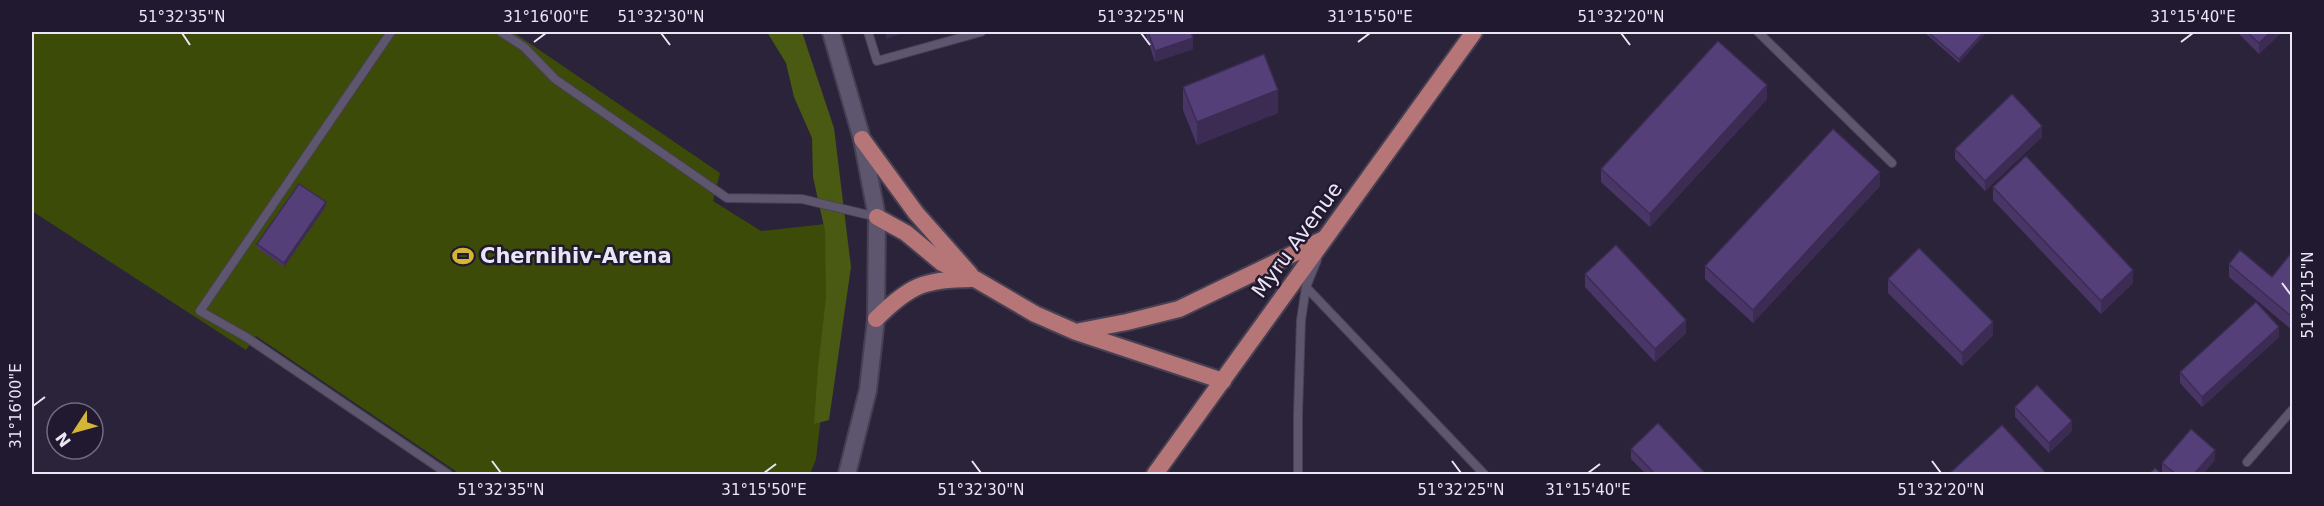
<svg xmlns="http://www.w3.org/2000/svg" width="2324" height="506" viewBox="0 0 2324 506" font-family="'DejaVu Sans',sans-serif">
<rect width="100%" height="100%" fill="#2b2339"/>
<path fill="#3c4b07" d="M36,32H513L720,173L713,201L761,231L825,224L829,281L828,357L816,459L810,474H460L256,336L246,350L32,211V175L34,168L32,166V38Z"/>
<path fill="#4a5a13" d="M767,32H802L834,128L851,267L829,420L814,424L818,367L826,298L825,231L813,177L812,138L794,97L786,63Z"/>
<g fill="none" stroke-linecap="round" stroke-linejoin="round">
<defs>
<g id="service">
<path d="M391,32L200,311L246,337L448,474"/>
<path d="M501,32L524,47L555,79L727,198L802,199L877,217"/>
<path d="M868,32L877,61L981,32"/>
<path d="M1758,32L1892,163"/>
<path d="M1306,287L1484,474"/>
<path d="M2247,462L2292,410"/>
<path d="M1298,474V414L1301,320L1306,287L1317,260"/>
</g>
<path id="secondary" d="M831,32L862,139L877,217L876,319L868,390L847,474"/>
<g id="primary">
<path d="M862,139L916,213L970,274"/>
<path d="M877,217L906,233L942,263L975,279L1035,314L1076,332L1223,381"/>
<path d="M876,319C909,286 924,279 971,279"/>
<path d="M1080,331L1127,322L1179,309L1324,239"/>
<path d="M1155,474L1474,32"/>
</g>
</defs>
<use href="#service" stroke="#474053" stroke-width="10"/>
<use href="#secondary" stroke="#474053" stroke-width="20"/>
<use href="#primary" stroke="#474053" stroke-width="20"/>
<use href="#service" stroke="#5e556f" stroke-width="8"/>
<use href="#secondary" stroke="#5e556f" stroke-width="16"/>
<use href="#primary" stroke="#b67677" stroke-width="16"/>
</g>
<g fill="#493667">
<path d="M1146,32H1191L1193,49L1155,62L1146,35Z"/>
<path d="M1924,32H1987L1959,63Z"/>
<path d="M2237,32H2282L2259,54Z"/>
<path d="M1183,87L1278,113L1197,145L1183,110Z"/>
<path d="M1767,99L1650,227L1601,182V169Z"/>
<path d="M2042,137L1985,191L1955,159V149Z"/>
<path d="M1880,186L1753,323L1705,279V266Z"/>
<path d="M1993,187L2133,283L2101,314L1993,200Z"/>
<path d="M326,206L284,267L257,248V244Z"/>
<path d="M2292,252V330L2229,277V264L2272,277Z"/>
<path d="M1585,274L1686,333L1655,362L1585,287Z"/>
<path d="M1888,279L1993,335L1962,366L1888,293Z"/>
<path d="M2279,337L2202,407L2180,383V372Z"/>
<path d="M2015,407L2072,431L2049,453L2015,417Z"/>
<path d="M1631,449L1706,474H1646L1631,459Z"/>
<path d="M2215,460L2203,474H2163L2162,473V463Z"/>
</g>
<g fill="#3c2c54">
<path d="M886,32H906L886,39Z"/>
<path d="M1984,32H1987L1959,63V59Z"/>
<path d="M2271,32H2282L2259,54V43Z"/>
<path d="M1193,38V49L1155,62V51Z"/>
<path d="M1767,85V99L1650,227V214Z"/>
<path d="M1278,90V113L1197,145V122Z"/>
<path d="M2042,126V137L1985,191V181Z"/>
<path d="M1880,172V186L1753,323V310Z"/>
<path d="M326,202V206L284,267V263Z"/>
<path d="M2133,270V283L2101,314V301Z"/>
<path d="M1686,320V333L1655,362V349Z"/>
<path d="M1993,322V335L1962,366V353Z"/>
<path d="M2279,327V337L2202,407V397Z"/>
<path d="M2072,421V431L2049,453V443Z"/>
<path d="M2215,450V460L2203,474H2194Z"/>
</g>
<g fill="#553f78" stroke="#3c2c54" stroke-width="1.5">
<path d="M1148,32H1191L1193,38L1155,51Z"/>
<path d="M1928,32H1984L1959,59Z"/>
<path d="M2247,32H2271L2259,43Z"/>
<path d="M1718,41L1767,85L1650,214L1601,169Z"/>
<path d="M1264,54L1278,90L1197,122L1183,87Z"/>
<path d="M2012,94L2042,126L1985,181L1955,149Z"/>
<path d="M1833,129L1880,172L1753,310L1705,266Z"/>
<path d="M2026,156L2133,270L2101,301L1993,187Z"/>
<path d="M299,184L326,202L284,263L257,244Z"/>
<path d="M1616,245L1686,320L1655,349L1585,274Z"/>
<path d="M1919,248L1993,322L1962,353L1888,279Z"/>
<path d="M2240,250L2272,277L2292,252V317L2229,264Z"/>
<path d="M2256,302L2279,327L2202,397L2180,372Z"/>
<path d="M2037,385L2072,421L2049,443L2015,407Z"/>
<path d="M1658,423L1706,474H1655L1631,449Z"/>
<path d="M2002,425L2047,474H1951L1950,473Z"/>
<path d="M2191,429L2215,450L2194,474H2176L2162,463Z"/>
<path d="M2155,468L2162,474H2149Z"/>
</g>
<path fill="none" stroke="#eae6f5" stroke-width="2" d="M182,33L190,45M661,33L670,45M1141,33L1150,45M1621,33L1630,45M534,42L546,33M1358,42L1370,33M2181,42L2193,33M2282,283L2291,295M33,406L45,397M492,461L501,473M972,461L981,473M1452,461L1461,473M1932,461L1941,473M764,473L776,464M1588,473L1600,464"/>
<defs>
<symbol id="stadium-bare" viewBox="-9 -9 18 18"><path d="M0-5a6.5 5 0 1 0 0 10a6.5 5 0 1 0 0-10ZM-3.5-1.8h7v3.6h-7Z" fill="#d5b535" stroke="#21192f" stroke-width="2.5" paint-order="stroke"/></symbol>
</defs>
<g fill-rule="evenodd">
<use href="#stadium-bare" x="448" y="241" width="30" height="30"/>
</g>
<g text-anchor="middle" stroke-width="5" stroke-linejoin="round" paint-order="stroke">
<g font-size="21" fill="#eae6f5" stroke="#21192f">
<text transform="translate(1297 240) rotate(-54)" y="7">Myru Avenue</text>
</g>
<g font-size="21" font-weight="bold" fill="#eae6f5" stroke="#21192f" text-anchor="start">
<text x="480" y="263">Chernihiv-Arena</text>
</g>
</g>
<rect width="2324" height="506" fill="none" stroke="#21192f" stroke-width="66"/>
<g transform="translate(75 431) rotate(234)"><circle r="28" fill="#21192f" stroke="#716b7e" stroke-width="1.5"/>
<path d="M0-4.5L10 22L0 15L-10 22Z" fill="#d5b535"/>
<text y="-9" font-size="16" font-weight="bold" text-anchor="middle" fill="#eae6f5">N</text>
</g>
<rect x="33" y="33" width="2258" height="440" fill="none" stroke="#eae6f5" stroke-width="2"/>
<g font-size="15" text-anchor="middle" fill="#eae6f5">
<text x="182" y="22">51°32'35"N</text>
<text x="546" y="22">31°16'00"E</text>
<text x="661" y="22">51°32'30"N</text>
<text x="1141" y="22">51°32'25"N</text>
<text x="1370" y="22">31°15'50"E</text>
<text x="1621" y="22">51°32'20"N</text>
<text x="2193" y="22">31°15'40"E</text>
<text transform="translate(2308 295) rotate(-90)" y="5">51°32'15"N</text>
<text transform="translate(16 406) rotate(-90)" y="5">31°16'00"E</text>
<text x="501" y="495">51°32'35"N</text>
<text x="764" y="495">31°15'50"E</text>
<text x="981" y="495">51°32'30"N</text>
<text x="1461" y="495">51°32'25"N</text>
<text x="1588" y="495">31°15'40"E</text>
<text x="1941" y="495">51°32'20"N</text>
</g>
</svg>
